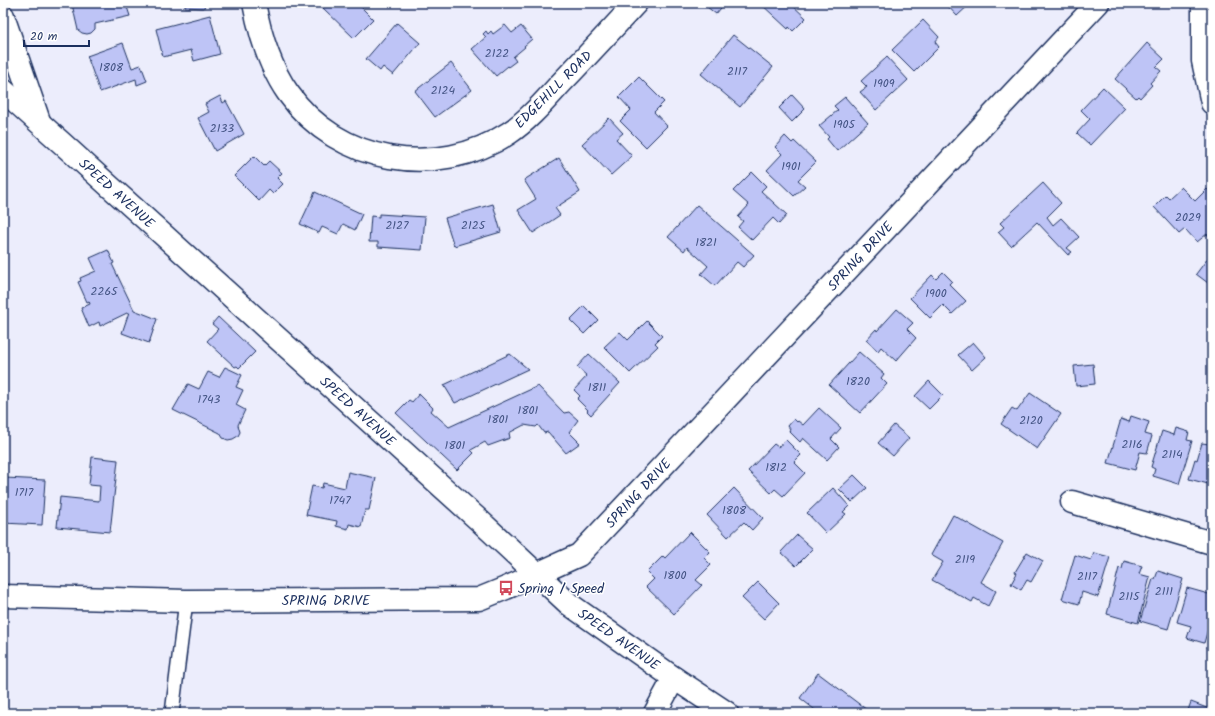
<svg xmlns="http://www.w3.org/2000/svg" width="1215" height="716" viewBox="0 0 1215 716" font-family="Kalam,sans-serif">
<rect width="100%" height="100%" fill="#ecedfc"/>
<filter id="ink" filterUnits="userSpaceOnUse"><feTurbulence type="fractalNoise" baseFrequency=".025" numOctaves="2"/><feDisplacementMap in="SourceGraphic" scale="8" xChannelSelector="R" yChannelSelector="G"/><feConvolveMatrix kernelMatrix="1 2 1 2 8 2 1 2 1" color-interpolation-filters="sRGB"/></filter>
<g filter="url(#ink)">
<g fill="#bec4f6" stroke="#1b2f5e">
<path d="M74,3H133V5L127,7L130,16L95,24V29L91,33L87,34L82,33L78,30L72,4Z"/>
<path d="M185,3H205L204,8L185,7Z"/>
<path d="M326,3H357L373,19L354,38L322,7Z"/>
<path d="M702,3H725L716,14Z"/>
<path d="M760,3H790L806,18L793,31L789,27L788,29Z"/>
<path d="M945,3H971L957,16Z"/>
<path d="M210,15L220,54L194,61L191,50L163,57L156,29Z"/>
<path d="M923,20L939,37L935,42L939,47L914,72L892,50Z"/>
<path d="M397,23L420,43L393,75L383,67L380,71L366,59Z"/>
<path d="M505,25L512,33L521,26L532,39L524,46L525,47L513,57L516,61L508,67V66L496,76L472,49L486,37L483,34L486,31L488,34L491,31L493,34Z"/>
<path d="M733,35L773,67L740,107L701,74Z"/>
<path d="M123,43L132,68L141,65L147,81L137,85L136,79L100,92L87,56Z"/>
<path d="M1147,43L1164,59L1156,67L1161,71L1150,83L1152,85L1140,98L1138,96L1136,98L1115,79Z"/>
<path d="M887,57L908,80L876,110L860,92L867,87L861,81Z"/>
<path d="M451,63L472,90L435,117L415,91Z"/>
<path d="M639,77L664,102L654,112L667,126L646,147L620,121L631,110L619,97Z"/>
<path d="M1103,87L1125,108L1090,145L1077,133L1090,119L1081,110Z"/>
<path d="M792,95L805,109L792,122L779,108Z"/>
<path d="M220,96L223,103L226,101L244,134L215,151L198,118L209,112L205,104Z"/>
<path d="M845,97L868,123L837,151L827,139L829,137L819,126L838,110L834,106Z"/>
<path d="M609,118L623,133L616,139L632,156L611,175L582,144Z"/>
<path d="M785,136L792,143L794,141L816,162L798,180L805,186L794,196L767,170L782,154L775,147Z"/>
<path d="M254,156L264,166L269,161L282,173L277,178L283,184L273,194L269,190L259,201L234,176Z"/>
<path d="M559,158L580,192L555,208L560,215L533,233L518,210L536,199L524,180Z"/>
<path d="M752,172L766,186L761,191L787,215L779,224L773,218L752,240L738,227L743,221L738,217L749,205L733,191Z"/>
<path d="M1043,183L1061,203L1047,217L1053,225L1061,218L1079,237L1067,248L1072,252L1068,255L1037,222L1011,246L998,232L1004,227L1000,223Z"/>
<path d="M1181,187L1195,201L1207,189L1212,194L1211,239L1207,234L1197,242L1185,229L1179,234L1154,207L1166,195L1169,198Z"/>
<path d="M315,192L362,214L355,230L343,224L338,234L322,227L319,233L300,224Z"/>
<path d="M493,204L501,232L454,246L445,218Z"/>
<path d="M697,205L754,255L743,267L737,262L715,286L701,274L708,266L687,247L684,251L668,237Z"/>
<path d="M379,214L425,217L422,250L378,247V242H369L371,216L379,217Z"/>
<path d="M108,250L114,263L112,264L134,310L157,319L149,343L122,333L129,312L100,326L99,322L89,327L81,308L90,304L89,301L87,302L78,282L81,281L80,278L96,271L90,258Z"/>
<path d="M1208,258L1212,261V286L1196,274Z"/>
<path d="M943,272L952,281L949,284L966,301L952,314L943,305L930,318L910,298L932,275L936,279Z"/>
<path d="M584,306L598,320L584,334L570,320Z"/>
<path d="M897,309L913,323L907,329L916,338L896,361L881,347L878,351L866,340L876,329L877,331Z"/>
<path d="M218,317L255,352L239,368L237,366L235,367L207,341L218,329L212,324Z"/>
<path d="M647,321L662,336L655,343L658,346L630,373L604,347L620,332L628,340Z"/>
<path d="M973,342L986,357L972,370L958,355Z"/>
<path d="M859,352L884,374L881,378L887,384L860,413L829,385Z"/>
<path d="M510,354L528,369L455,403L444,385Z"/>
<path d="M589,354L620,383L591,415L587,411L588,410L577,399L580,396L574,390L587,376L577,367Z"/>
<path d="M1093,364L1095,384L1076,386L1074,366Z"/>
<path d="M225,367L242,375L236,387L243,390L236,405L245,410L238,425L240,432L238,436L233,439L228,440L223,438L220,433L173,410L188,384L199,389L208,372L219,377Z"/>
<path d="M929,381L943,395L929,409L915,396Z"/>
<path d="M538,386L564,413L569,412L578,420L569,432L580,443L566,453L548,432L544,433L538,425L536,427L524,425L509,433L510,438L488,446L485,442L471,450L474,453L457,470L396,413L409,400L412,402L419,394L433,408L431,411L449,427Z"/>
<path d="M1030,393L1061,414L1037,449L1001,424L1012,408L1017,411Z"/>
<path d="M819,408L841,428L831,439L839,447L827,460L803,438L800,442L789,431L790,429L788,426L794,419L797,422L798,421L803,425Z"/>
<path d="M1131,416L1149,422L1145,434L1152,436L1147,453L1140,452L1135,470L1108,463L1121,419L1129,422Z"/>
<path d="M894,425L909,438L893,456L878,443Z"/>
<path d="M1176,428L1189,432L1187,440L1192,441L1179,484L1153,476L1155,469L1151,467L1162,431L1174,435Z"/>
<path d="M1211,434H1212V485L1189,479L1195,459L1197,460L1202,443L1209,444Z"/>
<path d="M786,440L801,455L794,462L805,473L783,496L775,489L771,493L748,471L774,444L778,447Z"/>
<path d="M92,457L118,460L110,532L57,527L60,497L99,501L100,486L89,485Z"/>
<path d="M348,472L376,478L369,510H365L361,527L349,524L348,529L336,526L337,521L306,515L312,486L322,488L323,483L345,488Z"/>
<path d="M854,475L867,488L852,502L839,489Z"/>
<path d="M5,478L45,480L42,525L3,523Z"/>
<path d="M734,488L763,518L752,530L744,522L728,537L707,515Z"/>
<path d="M833,488L849,506L843,512L846,514L826,533L807,513Z"/>
<path d="M953,515L1003,543L981,582L996,591L988,606L974,598L972,602L932,580L943,562L931,555Z"/>
<path d="M690,532L710,552L704,558L711,565L696,580L702,585L674,614L646,587L654,579L647,572L663,556L665,558Z"/>
<path d="M797,535L813,549L796,566L781,552Z"/>
<path d="M1027,552L1043,561L1031,582L1027,580L1021,590L1011,584L1017,573L1015,572Z"/>
<path d="M1094,553L1110,557L1098,597L1082,592L1079,604L1062,599L1075,555L1091,560Z"/>
<path d="M1124,561L1142,566L1139,574L1150,577L1138,623L1107,614L1119,568L1122,569Z"/>
<path d="M1158,571L1183,579L1168,629L1140,621L1153,579H1155Z"/>
<path d="M758,582L779,603L764,619L742,598Z"/>
<path d="M1187,588L1212,595V615L1204,643L1187,638L1191,626L1177,622Z"/>
<path d="M1212,635V649L1207,648Z"/>
<path d="M818,673L871,713H819L800,698Z"/>
<path d="M1191,702L1212,710V713H1187Z"/>
</g>
<g fill="none" stroke-linecap="round" stroke-linejoin="round">
<defs>
<path id="lane" d="M172,713L186,601"/>
<g id="street">
<path d="M254,3C260,35 269,66 288,93C338,164 437,180 509,133C530,119 547,98 564,80C588,55 612,29 636,3"/>
<path d="M1203,3V61L1212,103"/>
<path d="M3,16L39,121"/>
<path d="M3,90L481,522L569,604L674,678L727,713"/>
<path d="M1072,502L1212,543"/>
<path d="M3,596L186,601L479,599L506,588L579,555L1098,3"/>
<path d="M655,713L674,678"/>
</g>
</defs>
<use href="#lane" stroke="#1b2f5e" stroke-width="16"/>
<use href="#street" stroke="#1b2f5e" stroke-width="25"/>
<use href="#lane" stroke="#fff" stroke-width="13"/>
<use href="#street" stroke="#fff" stroke-width="22"/>
</g>
</g>
<defs>
<symbol id="bus-bare" viewBox="-9 -9 18 18"><path d="M-5-6H5V4H4V6H2V4H-2V6H-4V4H-5ZM-3.5-4V0h7V-4ZM-3.5 1.2v1.5H-2V1.2ZM2 1.2v1.5H3.5V1.2Z" fill="#d1495b" stroke="#fff" stroke-width="2.5" paint-order="stroke"/></symbol>
</defs>
<g fill-rule="evenodd">
<use href="#bus-bare" x="495" y="577" width="22" height="22"/>
</g>
<g text-anchor="middle" stroke-width="3" stroke-linejoin="round" paint-order="stroke">
<g font-size="12" fill="#445484">
<text x="497" y="57">2122</text>
<text x="111" y="71">1808</text>
<text x="737" y="75">2117</text>
<text x="884" y="87">1909</text>
<text x="443" y="94">2124</text>
<text x="844" y="128">1905</text>
<text x="222" y="132">2133</text>
<text x="791" y="170">1901</text>
<text x="1188" y="221">2029</text>
<text x="397" y="229">2127</text>
<text x="473" y="229">2125</text>
<text x="706" y="246">1821</text>
<text x="104" y="295">2265</text>
<text x="936" y="297">1900</text>
<text x="858" y="385">1820</text>
<text x="597" y="391">1811</text>
<text x="209" y="403">1743</text>
<text x="528" y="414">1801</text>
<text x="498" y="423">1801</text>
<text x="1031" y="424">2120</text>
<text x="1132" y="448">2116</text>
<text x="455" y="449">1801</text>
<text x="1172" y="458">2114</text>
<text x="776" y="471">1812</text>
<text x="24" y="496">1717</text>
<text x="340" y="504">1747</text>
<text x="734" y="514">1808</text>
<text x="965" y="563">2119</text>
<text x="675" y="579">1800</text>
<text x="1087" y="580">2117</text>
<text x="1164" y="595">2111</text>
<text x="1129" y="600">2115</text>
</g>
<g font-size="14" fill="#1b2f5e" stroke="#fff">
<text transform="translate(553 89) rotate(-45)" y="5">EDGEHILL ROAD</text>
<text transform="translate(117 193) rotate(42)" y="5">SPEED AVENUE</text>
<text transform="translate(860 256) rotate(-47)" y="5">SPRING DRIVE</text>
<text transform="translate(358 411) rotate(42)" y="5">SPEED AVENUE</text>
<text transform="translate(638 493) rotate(-47)" y="5">SPRING DRIVE</text>
<text x="326" y="605">SPRING DRIVE</text>
<text transform="translate(619 639) rotate(35)" y="5">SPEED AVENUE</text>
</g>
<g font-size="14" fill="#1b2f5e" stroke="#fff" text-anchor="start">
<text x="518" y="593">Spring / Speed</text>
</g>
</g>
<rect width="1215" height="716" fill="none" stroke="#fff" stroke-width="16"/>
<rect x="8" y="8" width="1199" height="700" fill="none" stroke="#1b2f5e" stroke-width="1.5" filter="url(#ink)"/>
<path d="M24 40v6h65v-6" fill="none" stroke="#1b2f5e" stroke-width="2"/>
<text x="30" y="40" font-size="12" fill="#1b2f5e" stroke="#ffffff" stroke-width="3" paint-order="stroke">20 m</text>
</svg>
